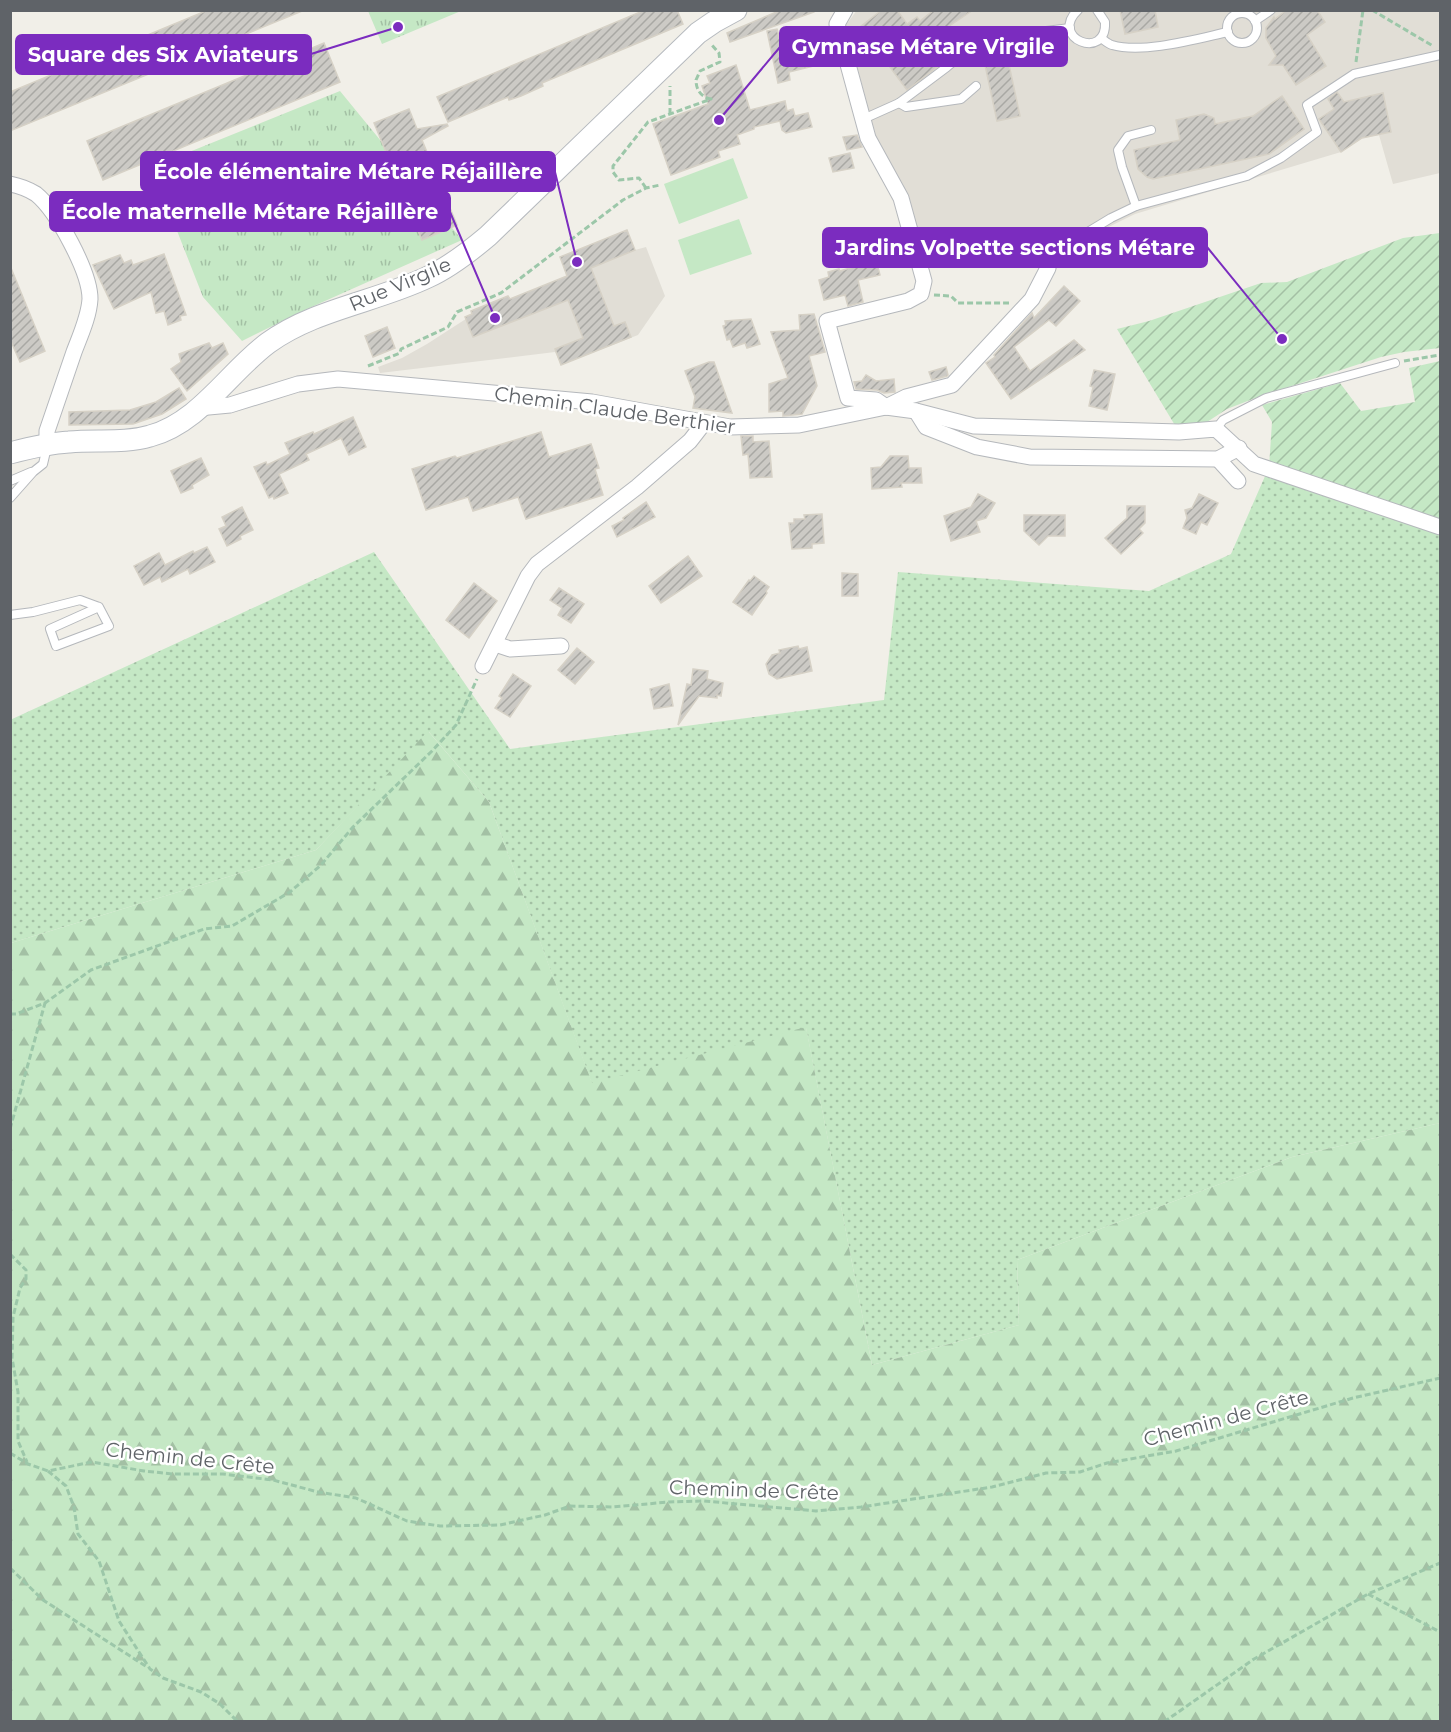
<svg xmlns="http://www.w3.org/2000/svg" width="1451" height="1732" viewBox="0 0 1451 1732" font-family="Montserrat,sans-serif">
<defs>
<pattern id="grass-dots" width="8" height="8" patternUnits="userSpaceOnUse" patternTransform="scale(1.5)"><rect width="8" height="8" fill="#c5e8c5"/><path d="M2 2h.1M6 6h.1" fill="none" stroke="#a3c0a4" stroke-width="1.8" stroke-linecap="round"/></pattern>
<pattern id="forest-firs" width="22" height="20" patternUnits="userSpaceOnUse" patternTransform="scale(1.5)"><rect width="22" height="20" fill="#c5e8c5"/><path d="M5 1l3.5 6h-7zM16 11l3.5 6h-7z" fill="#a3c0a4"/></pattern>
<pattern id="park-tufts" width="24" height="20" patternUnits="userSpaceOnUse" patternTransform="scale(1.5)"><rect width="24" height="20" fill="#c5e8c5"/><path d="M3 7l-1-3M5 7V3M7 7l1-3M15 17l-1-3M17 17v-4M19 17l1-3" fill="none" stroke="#a3c0a4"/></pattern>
<pattern id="garden-furrows" width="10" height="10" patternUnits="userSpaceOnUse" patternTransform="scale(1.5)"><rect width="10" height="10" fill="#c5e8c5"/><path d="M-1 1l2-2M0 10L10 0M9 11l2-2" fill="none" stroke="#a3c0a4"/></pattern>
<pattern id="building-hatch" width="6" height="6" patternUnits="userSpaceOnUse" patternTransform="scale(1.5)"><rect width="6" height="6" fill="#cccac5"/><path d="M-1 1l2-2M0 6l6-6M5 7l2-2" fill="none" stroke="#a9a8a4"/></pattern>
</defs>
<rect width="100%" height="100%" fill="#f1efe8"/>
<g fill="#e1ded6">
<path d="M857,10L1440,11V173L1393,184L1379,135L1362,138L1341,152L1135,214L1074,244L1054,272L1029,253H924L877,141L846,25Z"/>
<path d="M627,230L635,250L646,247L665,296L638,335L561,365L555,352L380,373L378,367L402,358L427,344L472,315L471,311L508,296L510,299L567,276L560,257Z"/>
</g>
<path fill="url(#grass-dots)" d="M1269,467L1440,523V1123L1292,1157L1017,1260L1019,1325L872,1365L806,1028L592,1084L489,802L429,732L316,850L11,943L10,720L374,552L510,749L884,700L898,572L1149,591L1231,554Z"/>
<path fill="url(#forest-firs)" d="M428,731L489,802L592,1083L806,1027L872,1365L1019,1325L1017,1260L1292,1157L1440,1123V1721H11V943L316,850Z"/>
<g fill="url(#park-tufts)">
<path d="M368,11H461L382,44Z"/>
<path d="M340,91L462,240L307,309L242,341L203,297L152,167Z"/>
</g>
<g fill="url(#garden-furrows)">
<path d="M1440,233V348L1404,352L1381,357L1258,397L1227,409L1207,422L1176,427L1117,329L1149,321L1261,283L1287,282L1403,238Z"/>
<path d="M1440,361V523L1269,467L1272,422L1262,405L1340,383L1361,411L1415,402L1409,368Z"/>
</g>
<g fill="#c5e8c5">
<path d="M733,158L748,198L679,224L664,184Z"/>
<path d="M739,219L752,254L690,275L678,240Z"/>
</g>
<g fill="url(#building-hatch)" stroke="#d6d1c6" stroke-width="1.5">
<path d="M208,10L302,11L10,131V92Z"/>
<path d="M645,10H677L683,24L542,83L543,86L521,96L509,100L508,97L448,122L437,97Z"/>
<path d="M781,10H814V12L730,42L727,33Z"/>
<path d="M882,10H897L907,24L917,17L920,21L934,10H973L921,45L937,67L907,90L860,27Z"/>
<path d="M1120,10H1155L1158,27L1125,34Z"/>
<path d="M1287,10H1317L1325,22L1307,35L1326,66L1296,85L1283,65H1269L1276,56L1266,38V28L1274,17L1275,19Z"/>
<path d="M777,29L784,54L810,48V50L822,48L826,63L789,72L790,80L778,83L767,31Z"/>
<path d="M324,43L340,82L103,180L87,141Z"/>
<path d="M1008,60L1020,116L997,121L985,65Z"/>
<path d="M736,65L750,110L785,101L787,111L793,109L795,116L808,113L812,127L786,133L782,130L780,121L754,127V129L737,135L740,144L718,151L720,157L671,175L653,124L708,104L702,86L710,83L707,76Z"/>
<path d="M1337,92L1344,102L1383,93L1391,132L1362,138L1341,152L1319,119L1334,109L1328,99Z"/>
<path d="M1282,96L1304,129L1269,154L1153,179L1147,177L1138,169L1134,150L1180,140L1176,120L1204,114L1214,118L1215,124L1253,116Z"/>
<path d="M409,109L417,129L447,124L448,126L422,140L457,225L422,240L374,123Z"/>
<path d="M857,135L862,147L847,150L843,137Z"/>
<path d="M850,153L854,168L833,172L829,158Z"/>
<path d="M627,230L635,250L591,268L614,326L625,322L631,337L561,365L555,349L583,338L568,300L473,337L465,317L472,314L471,311L508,296L510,299L567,276L560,257Z"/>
<path d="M164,254L186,315L180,316L181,320L168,325L164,311L156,313L151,292L114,309L93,265L120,255L124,263L131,260L133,265Z"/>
<path d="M876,260L880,275L858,280L863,302L848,306L845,295L824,300L819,280L829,277L828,272L839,269L840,271Z"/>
<path d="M11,268L45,351L20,362L10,339Z"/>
<path d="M1064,286L1080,301L1056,326L1049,320L1014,347L1030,371L1074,340L1085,350L1011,399L986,363L995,357L994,355L1032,313L1034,318Z"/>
<path d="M814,314L825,352L809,356L817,386L802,414L783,416V411L769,412V384L788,378L771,332L800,330L799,315Z"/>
<path d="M751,319L760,344L747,348L745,343L733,347L730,339L727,340L723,326L726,325L725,321Z"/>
<path d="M387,327L395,348L373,357L365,336Z"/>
<path d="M209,343L212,348L223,343L228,354L187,391L171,369L181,362L179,354Z"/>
<path d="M709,362H714L732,413L693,408L695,397L685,371Z"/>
<path d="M946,367L948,375L947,376L932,380L929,372Z"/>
<path d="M1094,370L1115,374L1107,410L1089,406L1093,387L1090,386Z"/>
<path d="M866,375L876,381L894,379L895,392L884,393L877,390L856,389L854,382L862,381Z"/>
<path d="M179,388L186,399L162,414L133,424L69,425V412L130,410L156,402Z"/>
<path d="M353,417L366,447L349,455L341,438L306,454L309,460L279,474L288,493L274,499L273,496L269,498L254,467L266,462L267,465L290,454L285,443L313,432L314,434Z"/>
<path d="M541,432L549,457L591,444L599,468L595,469L603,495L526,519L518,497L473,511L468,497L426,510L412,469L455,456L457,458Z"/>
<path d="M741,436H753V442L769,441L772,477L750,478L748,454L743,455Z"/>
<path d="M890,456H908L909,468H921L922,483H901L902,487L872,489L871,468L881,467Z"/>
<path d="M201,458L209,475L192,485L193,488L181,493L171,471Z"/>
<path d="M978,494L995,503L986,518L976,521L980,532L951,541L944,516L971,507Z"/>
<path d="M1199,494L1218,503L1207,525L1201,522L1196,534L1183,528L1187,518L1185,510L1192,508Z"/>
<path d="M646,502L655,517L617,537L612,526L624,520L623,518Z"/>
<path d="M1127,506H1145V523L1139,529L1143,533L1121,554L1105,538L1127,518Z"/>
<path d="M242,507L253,530L240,536L241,539L227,546L219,529L226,526L222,517Z"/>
<path d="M822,514L824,543L812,544V548L792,549L789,523H794V519H805L804,515Z"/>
<path d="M1024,515H1065V536H1048L1039,545L1024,531Z"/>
<path d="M207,547L215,562L190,574L188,569L162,582L160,577L144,585L134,566L159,553L165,565L193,551L194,553Z"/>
<path d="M688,556L702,576L661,603L649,586Z"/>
<path d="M842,573L858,574V596H842Z"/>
<path d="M754,576L769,587L766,591L767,593L752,615L733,602L749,580L750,581Z"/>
<path d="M474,583L497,601L469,638L446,620Z"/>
<path d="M559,588L584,604L571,623L558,615L562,608L550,600Z"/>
<path d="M798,646L799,649L807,647L812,671L777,679L769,674L766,664L772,655L780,653L779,650Z"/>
<path d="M577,648L594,662L575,684L558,670Z"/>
<path d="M693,669L708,671L707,679L723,683L721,696L717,695V698L699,696L678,725L687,684L691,685Z"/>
<path d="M513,674L531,686L510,717L495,708L502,698L499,696Z"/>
<path d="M669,684L673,706L654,709L650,689Z"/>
</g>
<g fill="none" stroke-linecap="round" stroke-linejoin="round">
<defs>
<g id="lane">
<path d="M1078,10C1048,38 1107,62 1105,22L1097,10"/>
<circle cx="1242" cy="28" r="15"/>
<path d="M1255,21L1271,10"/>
<path d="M1101,38C1104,40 1108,44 1112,45C1143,54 1196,39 1228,32"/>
<path d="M899,103L906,107L961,99L976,86"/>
<path d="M863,117L870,116L899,103L947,67L977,42L1015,35L1070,28"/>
<path d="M1136,206L1122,167L1118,150L1128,136L1151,130"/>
<path d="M1048,268L1068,244L1111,218L1136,206L1247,176L1281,158L1317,132L1307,105L1354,74L1440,55"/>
<path d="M1216,429L1223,420L1266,398L1395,363"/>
<path d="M10,481L31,472"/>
<path d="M10,498L33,472L43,464L47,447"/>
<path d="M10,615L33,612L80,600L99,607L109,626L56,646L50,629L99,607"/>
</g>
<g id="street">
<path d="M845,10L837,24L868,138L901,198L924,281L921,294L908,301L827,321L848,398L876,400L886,407"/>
<path d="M10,184C20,186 28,189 36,194C57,211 90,272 90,299C89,317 80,336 74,352C65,378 56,404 47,431V446"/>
<path d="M886,407L906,397L952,385L1032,299L1048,268"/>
<path d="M198,408L230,405L298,384L338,379L592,402L730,427L799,425L886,407L916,411L974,426L1179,432L1216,429L1254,464L1440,527"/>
<path d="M916,411L926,427L977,447L1030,457L1218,459L1239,448"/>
<path d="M1218,459L1238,481"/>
<path d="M495,644L510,649L561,646"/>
<path d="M483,666L528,576L537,564L637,487L690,441L704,423"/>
</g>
<path id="secondary" d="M10,453C29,448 49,443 69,442C96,439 123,444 150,436C199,423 229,372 268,343C315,309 376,302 428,277C450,267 469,252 488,236L698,33L714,22L736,10"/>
</defs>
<use href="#lane" stroke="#b5b8bc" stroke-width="10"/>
<use href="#street" stroke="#b5b8bc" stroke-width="17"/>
<use href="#secondary" stroke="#b6babf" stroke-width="23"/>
<g stroke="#9cc7a9" stroke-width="3" stroke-dasharray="6 3" stroke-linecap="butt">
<path d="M1372,10L1433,46"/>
<path d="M1356,62L1363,10"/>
<path d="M670,114V86"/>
<path d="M646,188L639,178L619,180L613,172V166L648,122L711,99C701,97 696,90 696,80L700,71L720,62L719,53L711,44"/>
<path d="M934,295L951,296L958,303H1009"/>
<path d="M1404,361L1440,355"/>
<path d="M368,366L400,353L401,349L448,327L457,312L501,293L623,200L646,188L660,185"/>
<path d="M10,1014H16L45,1003L91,970L204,929L232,926L290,892L321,865L353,827L432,751L456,725L477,679"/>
<path d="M10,1129L45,1003"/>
<path d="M10,1254L26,1270V1279L20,1288L13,1317L12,1358L18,1392V1441L27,1462"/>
<path d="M10,1453L28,1464L48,1471L92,1462L144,1471L173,1474H223L273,1480L318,1492L356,1498L407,1521L440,1526L500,1525L545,1515L570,1506L612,1507L669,1502L704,1501L816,1511L861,1507L992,1487L1046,1473L1080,1472L1107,1463L1176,1451L1353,1398L1440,1378"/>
<path d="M48,1471L66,1486L74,1507L78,1534L99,1561L119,1621L150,1669L163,1678L201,1692L220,1704L238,1722"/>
<path d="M10,1568L43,1600L147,1667"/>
<path d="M1368,1594L1440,1632"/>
<path d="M1164,1722L1254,1659L1368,1594L1440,1563"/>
</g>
<use href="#lane" stroke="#fff" stroke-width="8"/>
<use href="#street" stroke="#fff" stroke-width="15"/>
<use href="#secondary" stroke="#fff" stroke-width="21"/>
</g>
<g text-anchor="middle" stroke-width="5" stroke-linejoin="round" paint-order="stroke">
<g font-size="20" fill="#5f6368" stroke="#fff">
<text transform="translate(400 284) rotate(-23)" y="7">Rue Virgile</text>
<text transform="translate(615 410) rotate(8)" y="7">Chemin Claude Berthier</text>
<text transform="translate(1226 1418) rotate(-15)" y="7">Chemin de Crête</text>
<text transform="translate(190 1458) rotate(6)" y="7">Chemin de Crête</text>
<text transform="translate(754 1490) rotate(2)" y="7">Chemin de Crête</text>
</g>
</g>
<path fill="none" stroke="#7b2cbf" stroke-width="2" d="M719 120L780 47M398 27L311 54M577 262L555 172M495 318L450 212M1282 339L1207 247"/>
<g fill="#7b2cbf" stroke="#fff" stroke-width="2">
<circle cx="719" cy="120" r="6"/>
<circle cx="398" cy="27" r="6"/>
<circle cx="577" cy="262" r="6"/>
<circle cx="495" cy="318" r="6"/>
<circle cx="1282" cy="339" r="6"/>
</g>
<g fill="#7b2cbf" stroke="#7b2cbf" stroke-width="2">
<rect x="780" y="27" width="287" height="39" rx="6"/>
<rect x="16" y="35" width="295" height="39" rx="6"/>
<rect x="141" y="152" width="414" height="39" rx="6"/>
<rect x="50" y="192" width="400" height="39" rx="6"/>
<rect x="823" y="228" width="384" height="39" rx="6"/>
</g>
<g font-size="21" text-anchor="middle" font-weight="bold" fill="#fff">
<text x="923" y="54">Gymnase Métare Virgile</text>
<text x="163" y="62">Square des Six Aviateurs</text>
<text x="348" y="179">École élémentaire Métare Réjaillère</text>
<text x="250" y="219">École maternelle Métare Réjaillère</text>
<text x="1015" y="255">Jardins Volpette sections Métare</text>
</g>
<rect width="1451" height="1732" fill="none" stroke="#5f6368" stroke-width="24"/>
</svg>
